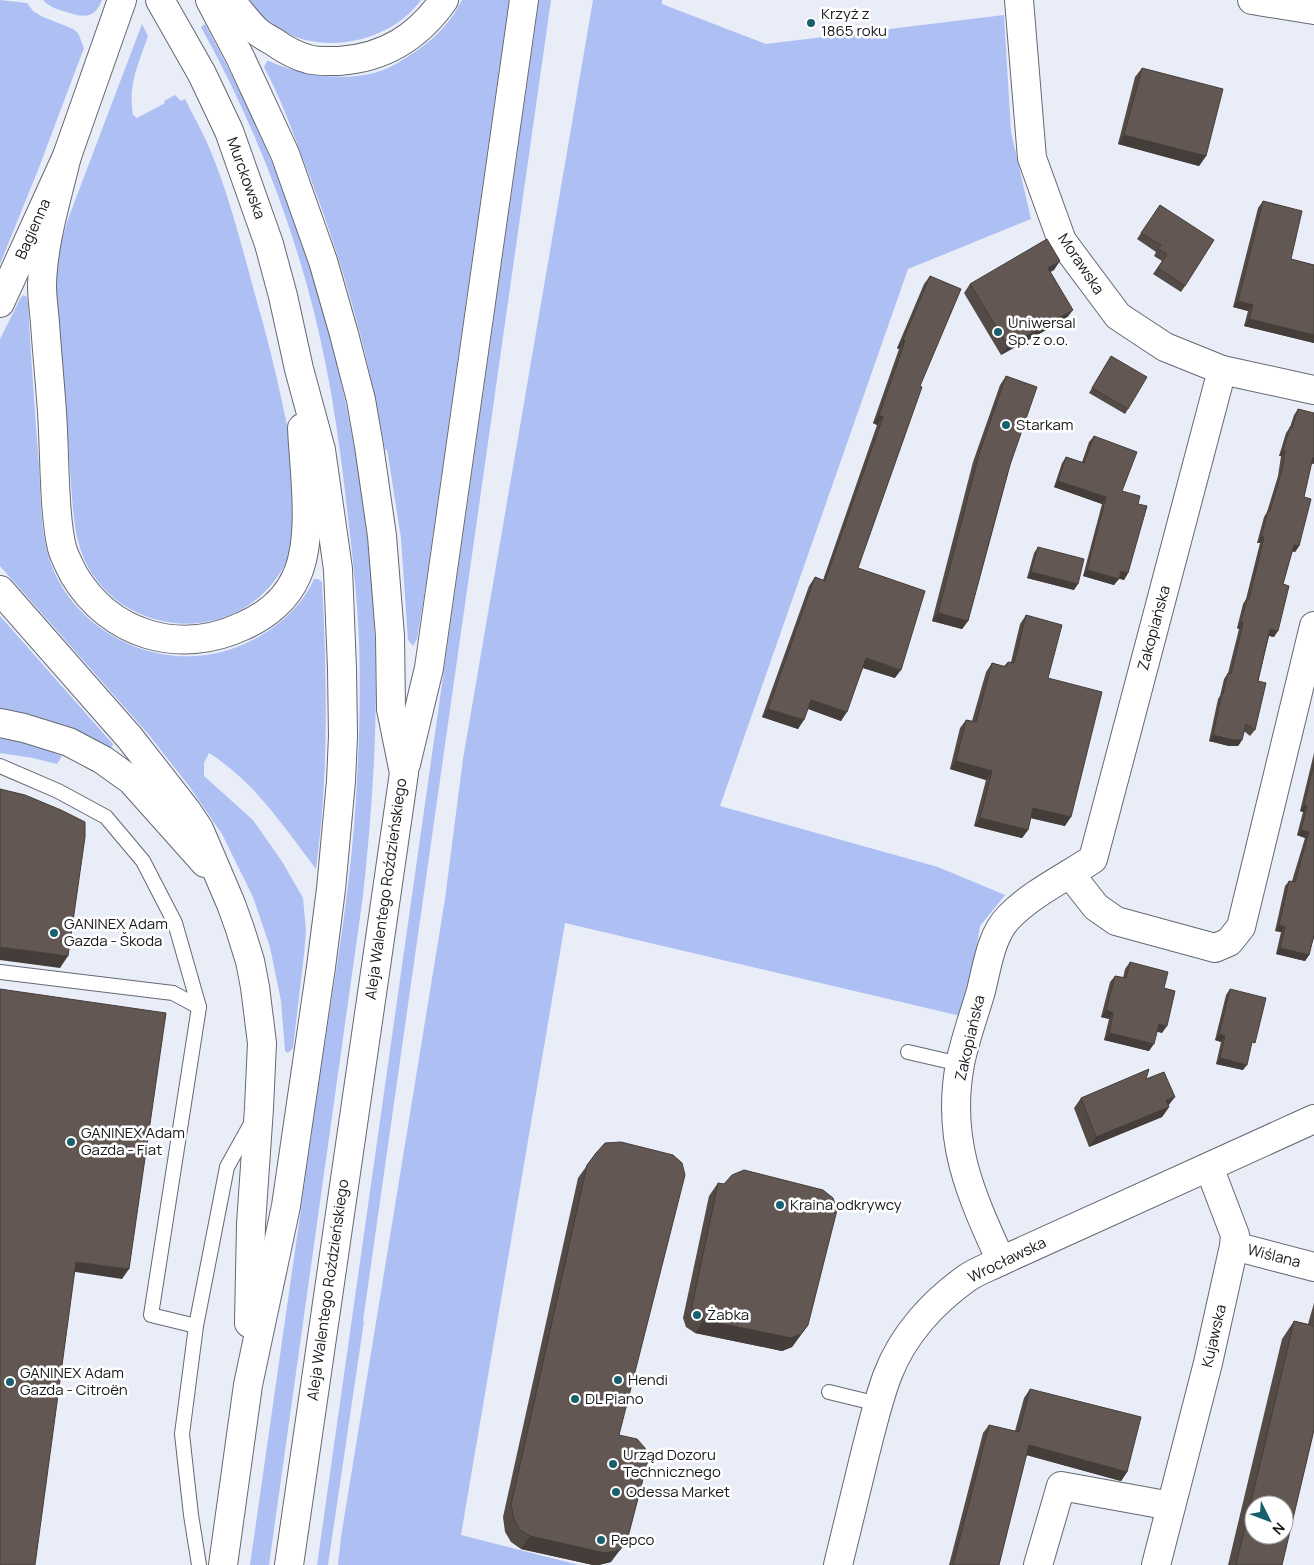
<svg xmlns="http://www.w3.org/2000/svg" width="1314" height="1565" viewBox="0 0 1314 1565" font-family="Manrope,sans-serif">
<rect width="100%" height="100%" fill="#e9edf8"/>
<g fill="#aebff4">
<path d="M0,0L27,3L33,11L41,16L73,29L78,33L84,48L38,170L0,264Z"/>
<path d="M43,0H102C94,21 81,17 63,11C56,9 48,6 43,0Z"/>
<path d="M250,0H421C393,39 331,55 287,33C272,26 259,13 250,0Z"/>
<path d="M462,0H509L423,603L417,639L413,646L408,640L401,538L387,449L385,450C368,349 339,249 301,154C290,124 279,95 264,67L267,61H269C304,77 354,84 390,67C400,62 410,55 419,49C438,36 452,20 462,0Z"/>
<path d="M539,0H551L363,1321H364L328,1565H317Z"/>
<path d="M593,0H662V4L766,44L1004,15L1011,132L1031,219L908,269L720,806L938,867L1005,895L980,926L965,1017L565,923L461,1535L579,1565H338L341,1537L445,899L463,759Z"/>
<path d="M142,24L148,36C142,54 134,71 132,90C131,98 132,107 133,115L137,118L165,103L164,101L175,95L181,101L185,99C193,115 202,131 209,147C233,204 246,265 263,323C274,364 283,404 291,445C293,458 298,474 298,487C298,500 296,513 295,525C294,532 294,540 293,547C289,560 280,574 272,584C222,644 126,634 88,567C74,541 73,511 71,483C69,459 68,436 66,412C62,366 53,318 56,272C57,254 63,236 68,219Z"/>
<path d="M205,24C225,62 246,101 263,141C331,300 369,471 375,643C378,728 372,812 363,896L269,1565H250C272,1411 294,1258 316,1104C330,1002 350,901 356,799C359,746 361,693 359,641C357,588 350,536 344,483C339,444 334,405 326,366C303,248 259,132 201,27Z"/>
<path d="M23,295L27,297L28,304C31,358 35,413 39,467C41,500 40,533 51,564C74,626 142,664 206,655C249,649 296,620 314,579H318L322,582C327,678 329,774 316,869C284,827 255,782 209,753L204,763V776L253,820L283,863L303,898L306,930L304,955L293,1048L288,1053L285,1051L281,1001L270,947L253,897L222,834L189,786L149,735L0,566V339L20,299Z"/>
<path d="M0,616L111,742L113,744L112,747L105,746L62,726L37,717L0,710Z"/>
<path d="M0,737L35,746L62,756L57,764L33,758L0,753Z"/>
</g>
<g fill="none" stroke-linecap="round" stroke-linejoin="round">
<defs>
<g id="lane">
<path d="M0,766L58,791L106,817L143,861L175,923L199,1007L151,1315L196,1326"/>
<path d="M0,972L173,993L199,1007"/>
<path d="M908,1052L960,1064"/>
<path d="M829,1392L878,1404"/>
<path d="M199,1565L191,1515L182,1434L196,1326L227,1167L252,1122"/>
</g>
<g id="street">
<path d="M1019,0L1032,158L1062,241L1118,316L1165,347L1222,370L1314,390"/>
<path d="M1252,0L1314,10"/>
<path d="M1070,874L1096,907L1116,921L1215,948L1229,942L1241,927L1314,626"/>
<path d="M1234,1246L1314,1267"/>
<path d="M1001,1261C970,1193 946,1140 960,1064C965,1039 974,1015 981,991C987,967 991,935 1009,917C1031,894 1066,877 1093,859L1222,370"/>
<path d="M838,1565C847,1528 856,1491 865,1454C872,1427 878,1400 888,1374C903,1335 933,1302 967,1278C977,1271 989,1267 1001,1261L1314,1119"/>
<path d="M1038,1565L1061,1486L1171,1506"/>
<path d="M1156,1565L1208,1363L1234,1246L1235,1235L1209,1167"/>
</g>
<path id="primary" d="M0,303L67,156L122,0"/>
<g id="highway">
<path d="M160,0L202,74L229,131L269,244L283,296L299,369L321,450L338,569L342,669L343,736L341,781L331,889L321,967L286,1206L248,1385L223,1565"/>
<path d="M210,0L240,57L285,154L323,261L344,334L361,400L369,446L382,536L390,636L391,709L404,773L289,1565"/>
<path d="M230,0C239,10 248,23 258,32C263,36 269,39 274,42C284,49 296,56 308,59C318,62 329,61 339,61C385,58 418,37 444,0"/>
<path d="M67,156C57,198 43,242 42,285C42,298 44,311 45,323C47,353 50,383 52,412C54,442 54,472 56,501C57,517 58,532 62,548C64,556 70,567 74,575C110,635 179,656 243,626C266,616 287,599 297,575C314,536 304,471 302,428"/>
<path d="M0,590L130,738L187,811L199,829L231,904L240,929L250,961L255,987L262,1043L259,1108L251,1224L249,1323"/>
<path d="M0,723L24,728L69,742L103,760L131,780L205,863"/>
<path d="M406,764L429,668L524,0"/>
</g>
</defs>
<use href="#lane" stroke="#656872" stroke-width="16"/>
<use href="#street" stroke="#656872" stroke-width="30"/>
<use href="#primary" stroke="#656872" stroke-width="30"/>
<use href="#highway" stroke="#656872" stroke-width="30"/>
<use href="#lane" stroke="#fff" stroke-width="14"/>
<use href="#street" stroke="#fff" stroke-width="28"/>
<use href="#primary" stroke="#fff" stroke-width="28"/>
<use href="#highway" stroke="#fff" stroke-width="28"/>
</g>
<g fill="#544b47">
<path d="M1142,68L1206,156L1199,166L1118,144L1135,77Z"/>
<path d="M1263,201L1291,259L1314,265V343L1244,326L1248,311L1233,307L1258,208Z"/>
<path d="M1160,205L1185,286L1181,292L1153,274L1162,261L1154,256L1156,252L1137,239Z"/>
<path d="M1054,270L1050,272L1066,319L1001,355L964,293L970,284Z"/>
<path d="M930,276L920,386L858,568L895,678L863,668L841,721L808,709L798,729L762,717L809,586L815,577L823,580L877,425L873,423L899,349L897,348L924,284Z"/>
<path d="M1111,356L1128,409L1125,414L1089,393Z"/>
<path d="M1006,376L1010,465L968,621L962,629L932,621L973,462L1000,385Z"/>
<path d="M1298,409L1311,464L1304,497L1299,546L1295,552L1292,551L1283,584L1274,637L1269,636L1258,681L1255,730L1250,736L1244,731L1242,740L1238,746H1229L1209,741L1218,699L1220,696L1224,679L1228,673L1239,629L1237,628L1243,604L1246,599L1260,543H1257L1264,517L1267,512L1278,476L1281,456H1279L1286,433L1290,427L1294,415Z"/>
<path d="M1094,436L1122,491L1138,504L1128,573L1124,580L1119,578L1114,585L1083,576L1102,504L1054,487L1062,463L1066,457L1082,462L1089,442Z"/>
<path d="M1038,547L1074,590L1027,578L1034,553Z"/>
<path d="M1026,615L1048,678L1065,826L1030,818L1028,830L1022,838L974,826L986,780L950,769L960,728L966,720L972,721L986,672L992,663L1004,666L1008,662H1011L1020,624Z"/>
<path d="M1314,753V938L1313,940L1309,955L1305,961L1276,954L1281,932L1275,931L1285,886L1289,881H1292L1305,838L1297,835L1303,812L1300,811Z"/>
<path d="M1130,962L1164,988L1162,1033L1157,1031L1149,1051L1104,1040L1109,1019L1101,1017L1110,982L1115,976L1123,978L1125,969Z"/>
<path d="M1230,989L1243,1070L1216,1064L1221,1042L1215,1040L1226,995Z"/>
<path d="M1146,1079L1168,1106L1169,1107L1162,1117L1089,1147L1074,1108L1081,1098Z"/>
<path d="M596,1153L619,1435L611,1562L599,1565H593L521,1549L511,1542L505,1532L503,1517L578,1178Z"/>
<path d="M718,1183L808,1325L792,1347L782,1351L695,1333L686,1327L683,1318L709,1196Z"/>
<path d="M1314,1303V1430L1282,1565H1228L1282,1339L1294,1321L1308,1324Z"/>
<path d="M1030,1389L1127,1472L1121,1481L1026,1455L999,1565H949L983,1433L989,1425L1015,1431L1024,1398Z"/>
</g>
<g fill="#453d39">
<path d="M1124,135L1206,156L1199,166L1118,144Z"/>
<path d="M1060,261L1054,270L1041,277L1048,268Z"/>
<path d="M1238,301L1253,305L1248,311L1233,307Z"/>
<path d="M1073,310L1066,319L1001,355L1008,346Z"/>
<path d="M1249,319L1314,335V343L1244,326Z"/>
<path d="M903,340L905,341L899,349L897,348Z"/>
<path d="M879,415L883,417L877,425L873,423Z"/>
<path d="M1283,450L1285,451L1281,456H1279Z"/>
<path d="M1313,457L1314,458V464L1308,463Z"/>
<path d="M1058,481L1106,497L1102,504L1054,487Z"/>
<path d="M1261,537H1264L1260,543H1257Z"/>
<path d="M1294,545L1299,546L1295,552L1290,551Z"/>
<path d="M1087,570L1119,579L1114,585L1083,576Z"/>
<path d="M1121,571L1128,573L1124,580L1116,578Z"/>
<path d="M1031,572L1078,584L1074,590L1027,578Z"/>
<path d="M938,613L968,621L962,629L932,621Z"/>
<path d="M1241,622L1243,623L1239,629L1237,628Z"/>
<path d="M1270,629L1278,631L1274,637L1266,635Z"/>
<path d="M866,658L901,670L895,678L860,667Z"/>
<path d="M811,700L847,712L841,721L806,708Z"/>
<path d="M768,709L804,720L798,729L762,717Z"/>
<path d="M1213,735L1242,740L1238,746H1229L1209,741Z"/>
<path d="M956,761L992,771L986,780L950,769Z"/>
<path d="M1304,805L1307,806L1303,812L1300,811Z"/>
<path d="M1033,808L1071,817L1065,826L1027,817Z"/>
<path d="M980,818L1028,830L1022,838L974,826Z"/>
<path d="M1301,830L1309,832L1305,838L1297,835Z"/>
<path d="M1279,925L1285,927L1281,932L1275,931Z"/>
<path d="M0,947L68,956L60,968L0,960Z"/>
<path d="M1280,948L1309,955L1305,961L1276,954Z"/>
<path d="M1106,1010L1113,1013L1109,1019L1101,1017Z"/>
<path d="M1159,1024L1167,1026L1162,1033L1154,1031Z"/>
<path d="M1109,1033L1154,1044L1149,1051L1104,1040Z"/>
<path d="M1219,1034L1225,1036L1221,1042L1215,1040Z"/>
<path d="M1220,1058L1247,1065L1243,1070L1216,1064Z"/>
<path d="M1175,1097L1168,1106L1166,1100Z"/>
<path d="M1169,1107L1162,1117L1089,1147L1096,1137Z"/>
<path d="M76,1262L129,1269L122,1279L69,1271Z"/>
<path d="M704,1320L808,1325L792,1347L782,1351L695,1333Z"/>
<path d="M1029,1445L1127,1472L1121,1481L1023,1454Z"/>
<path d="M530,1536L620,1550L611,1562L599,1565H593L521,1549Z"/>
</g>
<g fill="#625752" stroke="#453d39" fill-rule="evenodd">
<path d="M1142,68L1223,89L1206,156L1124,135Z"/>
<path d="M1263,201L1302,211L1291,259L1314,265V335L1249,319L1253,305L1238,301Z"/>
<path d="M1160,205L1214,240L1185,286L1158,268L1167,254L1158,249L1161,245L1141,233Z"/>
<path d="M1047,239L1060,261L1048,268L1073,310L1008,346L970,284Z"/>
<path d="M930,276L961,289L920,386L922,387L858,568L925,591L901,670L866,658L847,712L811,700L804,720L768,709L815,577L825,581L883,417L879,415L905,341L903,340Z"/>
<path d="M1111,356L1147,377L1128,409L1092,388Z"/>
<path d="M1006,376L1037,387L1010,465L968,621L938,613L979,454Z"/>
<path d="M1298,409L1314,413V458L1313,457L1304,497L1311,499L1299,546L1294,545L1283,584L1289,586L1278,631L1270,629L1258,681L1266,683L1255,730L1246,724L1242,740H1233L1213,735L1222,693L1223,694L1228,673L1231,674L1243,623L1241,622L1247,599H1249L1264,537H1261L1268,511H1270L1282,470L1285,451L1283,450L1290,427L1292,428Z"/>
<path d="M1094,436L1137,452L1122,491L1140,496L1138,504L1147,506L1128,573L1121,571L1119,579L1087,570L1106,497L1058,481L1066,457L1084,463Z"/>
<path d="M1038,547L1084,559L1078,584L1031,572Z"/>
<path d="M1026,615L1062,625L1048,678L1102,692L1071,817L1033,808L1028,830L980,818L992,771L956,761L966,720L976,722L992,663L1006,667L1008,662L1014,663Z"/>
<path d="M1314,763V935L1309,955L1280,948L1285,927L1279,925L1289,881L1295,882L1309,832L1301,830L1307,806L1304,805Z"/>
<path d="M0,789L25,795L61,810L85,822V837L68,956L0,947Z"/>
<path d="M1130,962L1168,972L1164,988L1175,991L1167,1026L1159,1024L1154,1044L1109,1033L1113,1013L1106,1010L1115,976L1126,978Z"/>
<path d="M0,989L166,1013L129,1269L76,1262L35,1565H0Z"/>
<path d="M1230,989L1266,998L1255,1043L1252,1042L1247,1065L1220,1058L1225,1036L1219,1034Z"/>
<path d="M1149,1069L1146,1079L1164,1072L1175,1097L1166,1100L1169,1107L1096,1137L1081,1098Z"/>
<path d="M621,1142L673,1155L682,1163L685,1175L619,1435L637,1439L645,1448L648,1460L628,1537L620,1550L605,1553L530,1536L520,1530L514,1519L511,1505L587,1165L596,1153L605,1143Z"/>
<path d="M744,1170L823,1190L833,1198L837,1210L808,1325L801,1334L791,1338L704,1320L695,1314L692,1306L718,1183L724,1184L732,1175Z"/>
<path d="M1294,1321L1314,1326V1430L1282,1565H1236ZM1254,1505H1284V1535H1254Z"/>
<path d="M1030,1389L1141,1417L1127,1472L1029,1445L999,1565H953L989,1425L1019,1432Z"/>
</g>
<g fill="#17616f" stroke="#fff" stroke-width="2">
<circle cx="811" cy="23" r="5"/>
<circle cx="998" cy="332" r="5"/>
<circle cx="1006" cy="425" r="5"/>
<circle cx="54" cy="933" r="5"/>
<circle cx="71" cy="1142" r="5"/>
<circle cx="780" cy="1205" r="5"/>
<circle cx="697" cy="1315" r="5"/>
<circle cx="618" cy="1380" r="5"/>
<circle cx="10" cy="1382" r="5"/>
<circle cx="575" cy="1399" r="5"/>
<circle cx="613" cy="1464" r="5"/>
<circle cx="616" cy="1492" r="5"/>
<circle cx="601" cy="1540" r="5"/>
</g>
<g text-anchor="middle" stroke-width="5" stroke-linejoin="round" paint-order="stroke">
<g font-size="15" fill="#17181c" stroke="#fff" text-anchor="start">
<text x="821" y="19">Krzyż z<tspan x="821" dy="17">1865 roku</tspan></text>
<text x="1008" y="328">Uniwersal<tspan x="1008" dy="17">Sp. z o.o.</tspan></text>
<text x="1016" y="430">Starkam</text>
<text x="64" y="929">GANINEX Adam<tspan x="64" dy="17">Gazda - Škoda</tspan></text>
<text x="81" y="1138">GANINEX Adam<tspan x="81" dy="17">Gazda - Fiat</tspan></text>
<text x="790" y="1210">Kraina odkrywcy</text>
<text x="707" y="1320">Żabka</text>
<text x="20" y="1378">GANINEX Adam<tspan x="20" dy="17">Gazda - Citroën</tspan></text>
<text x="628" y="1385">Hendi</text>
<text x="585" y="1404">DL Piano</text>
<text x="623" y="1460">Urząd Dozoru<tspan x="623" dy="17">Technicznego</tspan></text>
<text x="626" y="1497">Odessa Market</text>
<text x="611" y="1545">Pepco</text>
</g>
<g font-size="15" fill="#17181c" stroke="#fff">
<text transform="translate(246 178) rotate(70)" y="5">Murckowska</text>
<text transform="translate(33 229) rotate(-66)" y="5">Bagienna</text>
<text transform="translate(1081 264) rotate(56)" y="5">Morawska</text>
<text transform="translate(1154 628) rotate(-75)" y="5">Zakopiańska</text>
<text transform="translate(386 889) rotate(-82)" y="5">Aleja Walentego Roździeńskiego</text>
<text transform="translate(970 1038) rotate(-77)" y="5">Zakopiańska</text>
<text transform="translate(1274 1256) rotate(14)" y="5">Wiślana</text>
<text transform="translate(1007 1260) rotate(-26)" y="5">Wrocławska</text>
<text transform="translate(328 1290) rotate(-82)" y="5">Aleja Walentego Roździeńskiego</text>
<text transform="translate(1214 1336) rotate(-77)" y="5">Kujawska</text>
</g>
</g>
<g transform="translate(1269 1520) rotate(132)"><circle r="24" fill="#ffffff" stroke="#a2a3a4"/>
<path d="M0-4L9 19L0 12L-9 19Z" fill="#17616f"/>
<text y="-8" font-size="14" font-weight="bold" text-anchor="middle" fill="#17181c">N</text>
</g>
</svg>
